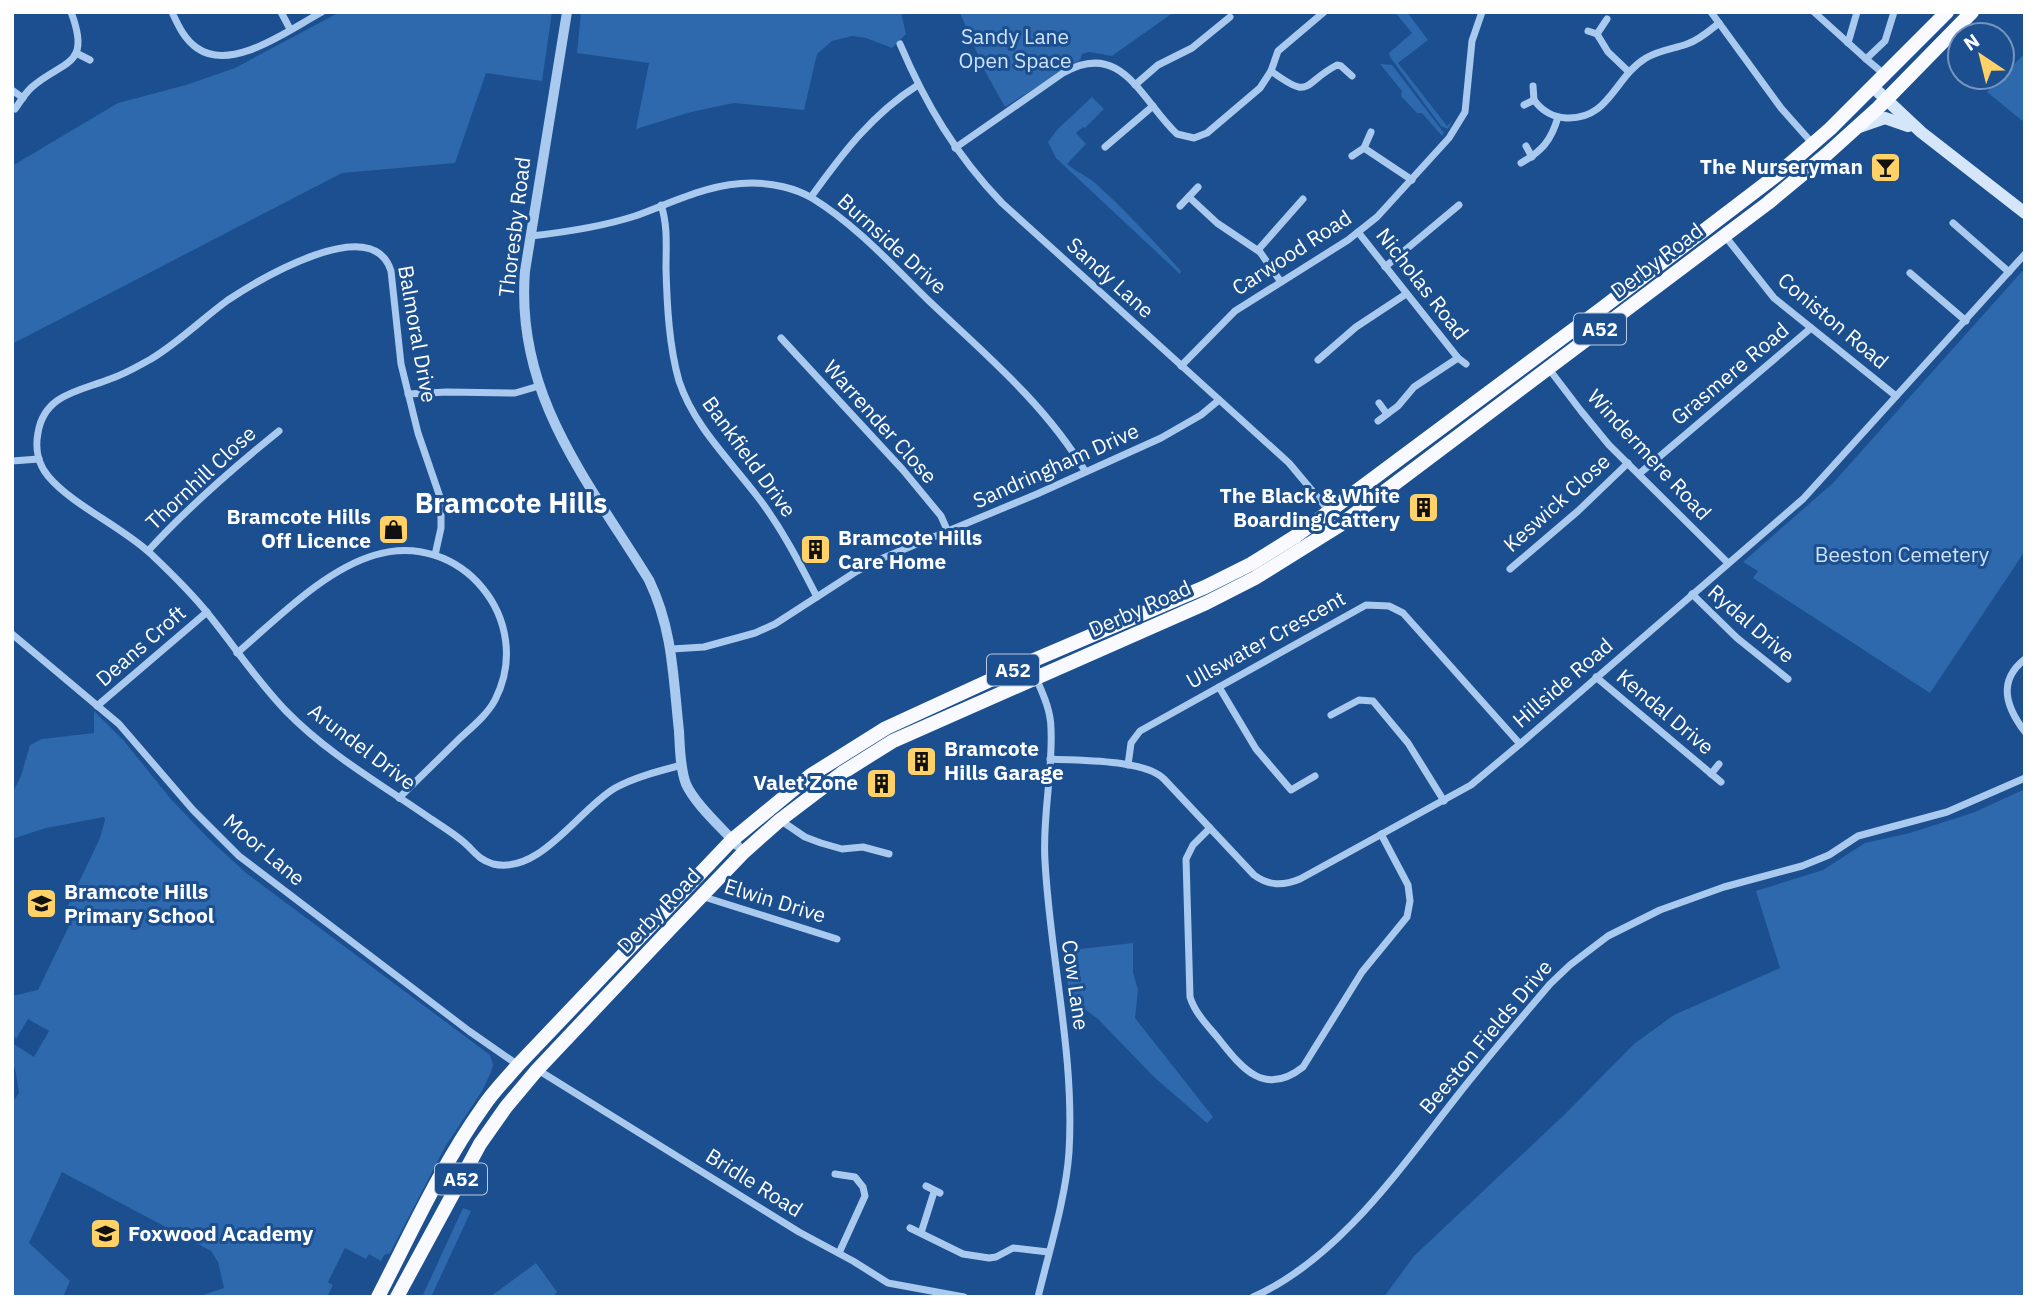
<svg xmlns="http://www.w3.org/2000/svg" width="2037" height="1309" viewBox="0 0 2037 1309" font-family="'IBM Plex Sans',sans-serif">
<rect width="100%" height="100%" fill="#1b4f8f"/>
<g fill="#2e69ad">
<path d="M340,12H552L542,81L486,73L455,163L342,173L12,344V166L118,103L186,85L235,68Z"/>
<path d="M581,12H901L906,34L892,48L866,38L852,36L832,41L817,54L804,110L734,103L691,112L636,129L649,63L577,53Z"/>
<path d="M1174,12L1112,56L1089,52L1082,54L1080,60L1005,107L985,71L960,13Z"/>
<path d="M1395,12H1407L1428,40L1398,63L1447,126L1453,120L1448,129L1441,126L1390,57L1389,53L1412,33Z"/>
<path d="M2025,53V123L1987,92Z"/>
<path d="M1380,64L1392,65L1444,133L1442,136L1422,113H1417L1401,96L1402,91Z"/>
<path d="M1092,97L1104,109L1085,128L1083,127L1076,133L1086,144L1067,164C1075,171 1085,175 1094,182C1125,210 1153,240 1181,271L1180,274L1056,158L1048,142L1058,129Z"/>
<path d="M2025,268V551L1930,693L1753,578L1758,571L1743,562L1833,483Z"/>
<path d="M94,711L124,741L170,798L208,838L246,873L490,1055L493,1065L491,1072L482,1091L445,1147L390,1253L384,1255L381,1261L369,1254L366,1259L345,1248L328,1282L333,1285L328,1295L330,1297H197L224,1288L218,1262L211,1251L62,1172L29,1243L70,1281L63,1297H12V1103L19,1093L15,1068L12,1065V1043L34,1057L49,1031L28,1019L16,1039L12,1032V996L38,990L70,924L64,914L100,838L105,820L104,817L46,828L12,839V794L21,776L30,745L42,739L94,733Z"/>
<path d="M2025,789V1297H1384L1414,1256L1563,1116L1634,1044L1674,1015L1780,968L1756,891L1823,870L1865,843L1910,833L1975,812Z"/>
<path d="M1133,943V972L1138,990L1135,1018L1213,1117L1207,1123L1154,1077L1098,1019L1070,998L1063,951Z"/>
<path d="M463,1208L471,1211L431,1297H422Z"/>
<path d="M536,1263L557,1292L555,1295L490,1297Z"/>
</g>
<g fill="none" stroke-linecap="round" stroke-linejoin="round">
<g stroke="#a9c9ee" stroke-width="7">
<path d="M172,12C178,25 184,39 197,48C232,73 290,29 322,12"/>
<path d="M281,12L290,29"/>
<path d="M1711,12L1781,108L1813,144"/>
<path d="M1814,12L1866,59L1885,41L1894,12"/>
<path d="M1588,31L1597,34L1607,19"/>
<path d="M1597,34L1608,52L1629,72"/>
<path d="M1848,43L1857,12"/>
<path d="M900,44C926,105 956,155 1002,203L1289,463L1330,512"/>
<path d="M76,53L90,60"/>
<path d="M1866,59L1884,74"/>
<path d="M1271,71C1312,101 1301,84 1337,65L1341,66L1352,76"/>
<path d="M1135,85L1158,65L1192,48L1230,17"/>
<path d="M1533,86L1534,100C1542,111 1552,117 1566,118C1610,120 1614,77 1646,58C1659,50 1673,49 1687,44C1699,40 1709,31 1719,23"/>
<path d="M12,90L23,98"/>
<path d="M1524,105L1534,100"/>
<path d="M15,109C20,102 25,93 32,87C63,60 92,67 71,12"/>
<path d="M1526,146L1532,157"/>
<path d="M1105,147L1153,106"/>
<path d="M955,148L1063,73C1122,39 1141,100 1177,134L1194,138L1207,133L1260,88L1271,71L1278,51L1324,12"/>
<path d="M1364,148L1412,180"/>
<path d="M1352,156L1364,148L1371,132"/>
<path d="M1521,163C1542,151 1551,141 1558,117"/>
<path d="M811,197C842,154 872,114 918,85"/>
<path d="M1189,197L1217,223L1260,252L1281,282"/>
<path d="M661,205C668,225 666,248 666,269C667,305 669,346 679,381C694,426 728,458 757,496C781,527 799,562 817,597"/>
<path d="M1180,206L1198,187"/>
<path d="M1953,223L2009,272"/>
<path d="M1358,232L1458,358L1414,387L1398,406L1378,421"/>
<path d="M531,236C567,232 601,227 635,216C674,202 709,183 752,183C772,183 795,188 812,198C856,225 892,265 928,300C984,353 1045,404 1085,471"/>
<path d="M1725,236L1774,298L1896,396"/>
<path d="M1258,250L1303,199"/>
<path d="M1385,267L1459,205"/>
<path d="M1910,273L1966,321"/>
<path d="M781,338L903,470L941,516L948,532"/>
<path d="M1458,358L1466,364"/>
<path d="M1318,360L1356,327L1406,294"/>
<path d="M1181,366L1235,311L1348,240L1377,217L1449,138L1465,112L1472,41L1482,12"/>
<path d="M1549,369L1581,411L1609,445L1728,563"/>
<path d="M408,394L447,392L515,393L539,386"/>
<path d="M1379,403L1387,414"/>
<path d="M12,461L39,459"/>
<path d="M1639,474L1811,328"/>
<path d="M148,551C188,507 232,469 279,431"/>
<path d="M435,555L441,528V500L418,433L401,364L391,271C373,211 260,279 228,300C202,319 179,342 151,359C138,366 125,374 110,379C80,391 44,394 38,433C35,448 38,464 48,476C72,505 121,526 151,554C171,573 192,593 209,615C235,647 257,681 286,711C329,755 381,784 431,819C443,827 458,836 468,846C476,854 480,860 493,864C540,875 578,810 615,788C635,777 659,771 682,765"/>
<path d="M1510,569L1578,511L1628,463"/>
<path d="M1692,594L1737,638L1788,679"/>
<path d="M12,634L119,724L193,810L239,856L469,1031L518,1065"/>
<path d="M672,649L704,647L755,633L775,624L857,571L883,558L1037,494L1161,438L1201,415L1219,400"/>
<path d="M237,653C277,619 324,570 375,555C460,529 536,620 495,700C487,715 472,727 459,739C439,759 419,778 399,798"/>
<path d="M2025,659C1997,681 2006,707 2025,732"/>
<path d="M1596,677L1721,782"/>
<path d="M1036,678C1043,694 1051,711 1051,729C1053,773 1042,817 1045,861C1050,958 1075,1054 1069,1152C1066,1197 1049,1252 1038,1297"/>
<path d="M1219,687L1256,749L1291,790L1315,776"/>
<path d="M97,706L207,612"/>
<path d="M1331,715L1359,700L1373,701L1408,743L1444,801"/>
<path d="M1050,759C1079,761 1144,759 1164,779L1254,875C1269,886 1283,886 1300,879L1471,785L1520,744L1803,499L2025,254"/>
<path d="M1128,765L1131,743L1140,731L1366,605L1389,606L1403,613L1520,744"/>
<path d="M1711,774L1719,764"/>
<path d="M780,820L805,837L821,843L842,849L863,847L889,854"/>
<path d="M1210,828L1193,845L1186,859L1190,997C1195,1013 1207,1025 1218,1038C1241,1067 1264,1098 1303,1067L1362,972L1407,917L1410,901L1408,885L1381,834"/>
<path d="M701,896L837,939"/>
<path d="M538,1070L799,1232L853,1261L888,1283L964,1297"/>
<path d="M835,1174L855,1177L863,1187L865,1196L839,1253"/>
<path d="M926,1186L940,1193"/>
<path d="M910,1228L963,1254L989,1258L996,1257L1013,1248L1048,1252"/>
<path d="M921,1233L934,1192"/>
<path d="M1253,1297C1337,1260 1399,1170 1454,1100C1485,1060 1518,1022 1550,984L1570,965L1608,936L1660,910L1724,887L1802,866L1829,855L1858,836L1947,812L2025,778"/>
</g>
<path stroke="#a9c9ee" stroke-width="10" d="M567,12L525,271C515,395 588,481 649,580C673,630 673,677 679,731C680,748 680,768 686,784C695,804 722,828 737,845"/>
<g stroke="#d6e6fa" stroke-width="12">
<path d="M1873,87L1921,132L2025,213"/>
<path d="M1859,127L1885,118L1908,126"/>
</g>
<g stroke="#f8faff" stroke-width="14">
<path d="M378,1297C411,1233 441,1166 483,1107C493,1092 506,1079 518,1065L732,840L811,775L886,728L1034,660L1205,587L1251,564L1296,536L1601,309L1778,174L1830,129L1947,12"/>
<path d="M397,1297L480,1144L506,1107L537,1070L671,928L744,852L780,820L842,773L893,741L1206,603L1255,578L1340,525L1768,203L1827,154L1878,108L1972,12"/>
</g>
</g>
<defs>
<symbol id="bar-square" viewBox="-11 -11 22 22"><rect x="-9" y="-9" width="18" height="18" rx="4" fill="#ffd166" stroke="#1b4f8f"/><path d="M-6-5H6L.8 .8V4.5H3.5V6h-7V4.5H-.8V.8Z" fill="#111"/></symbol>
<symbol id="building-square" viewBox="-11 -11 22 22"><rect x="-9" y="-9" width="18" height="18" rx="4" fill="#ffd166" stroke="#1b4f8f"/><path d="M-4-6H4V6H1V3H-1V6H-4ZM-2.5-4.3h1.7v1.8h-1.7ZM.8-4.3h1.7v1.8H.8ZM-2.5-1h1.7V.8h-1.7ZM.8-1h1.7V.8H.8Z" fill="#111"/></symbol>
<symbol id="shop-square" viewBox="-11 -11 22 22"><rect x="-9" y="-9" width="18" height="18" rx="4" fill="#ffd166" stroke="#1b4f8f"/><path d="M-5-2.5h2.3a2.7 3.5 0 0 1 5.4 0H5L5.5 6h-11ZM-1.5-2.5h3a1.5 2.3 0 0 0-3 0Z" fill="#111"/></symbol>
<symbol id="school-square" viewBox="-11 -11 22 22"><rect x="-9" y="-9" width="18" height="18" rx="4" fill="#ffd166" stroke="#1b4f8f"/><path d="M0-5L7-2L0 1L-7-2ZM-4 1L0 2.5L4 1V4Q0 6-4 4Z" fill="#111"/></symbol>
</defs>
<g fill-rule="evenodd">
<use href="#bar-square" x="1868" y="150" width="35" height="35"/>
<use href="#building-square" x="1406" y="490" width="35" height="35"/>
<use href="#shop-square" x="376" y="512" width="35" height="35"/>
<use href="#building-square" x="798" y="532" width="35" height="35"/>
<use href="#building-square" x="904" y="744" width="35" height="35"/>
<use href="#building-square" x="864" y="766" width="35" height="35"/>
<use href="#school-square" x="24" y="886" width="35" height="35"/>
<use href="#school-square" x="88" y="1216" width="35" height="35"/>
</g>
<g text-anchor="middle" stroke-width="6" stroke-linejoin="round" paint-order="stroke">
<g fill="#1b4f8f" stroke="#bbcadd" stroke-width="2">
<rect x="1574" y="313.5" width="52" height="31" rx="5"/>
<rect x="987" y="654.5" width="52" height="31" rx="5"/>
<rect x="435" y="1163.5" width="52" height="31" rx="5"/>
</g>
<g font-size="19" font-weight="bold" fill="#fff">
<text x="1600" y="336">A52</text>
<text x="1013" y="677">A52</text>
<text x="461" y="1186">A52</text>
</g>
<g font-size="21" fill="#cfe3fa" stroke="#1b4f8f">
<text x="1015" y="44">Sandy Lane<tspan x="1015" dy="24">Open Space</tspan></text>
<text x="1902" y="562">Beeston Cemetery</text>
</g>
<g font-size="21" font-weight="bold" fill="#fff" stroke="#1b4f8f" text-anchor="end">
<text x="1863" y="174">The Nurseryman</text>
<text x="1400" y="503">The Black &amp; White<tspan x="1400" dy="24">Boarding Cattery</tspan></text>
<text x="371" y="524">Bramcote Hills<tspan x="371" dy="24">Off Licence</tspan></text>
<text x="838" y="545" text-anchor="start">Bramcote Hills<tspan x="838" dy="24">Care Home</tspan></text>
<text x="944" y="756" text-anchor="start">Bramcote<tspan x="944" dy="24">Hills Garage</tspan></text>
<text x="858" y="790">Valet Zone</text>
<text x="64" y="899" text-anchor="start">Bramcote Hills<tspan x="64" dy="24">Primary School</tspan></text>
<text x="128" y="1241" text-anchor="start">Foxwood Academy</text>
</g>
<g font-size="21" fill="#fff" stroke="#1b4f8f">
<text transform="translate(515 227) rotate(-83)" y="7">Thoresby Road</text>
<text transform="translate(892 244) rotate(42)" y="7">Burnside Drive</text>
<text transform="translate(1292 253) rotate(-33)" y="7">Carwood Road</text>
<text transform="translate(1657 261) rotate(-37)" y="7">Derby Road</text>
<text transform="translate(1110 278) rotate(42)" y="7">Sandy Lane</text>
<text transform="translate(1422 284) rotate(52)" y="7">Nicholas Road</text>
<text transform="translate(1833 321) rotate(40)" y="7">Coniston Road</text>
<text transform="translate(417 334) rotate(80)" y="7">Balmoral Drive</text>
<text transform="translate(1730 374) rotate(-40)" y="7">Grasmere Road</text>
<text transform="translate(880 422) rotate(48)" y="7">Warrender Close</text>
<text transform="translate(1649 455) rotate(47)" y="7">Windermere Road</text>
<text transform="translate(749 457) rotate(54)" y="7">Bankfield Drive</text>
<text transform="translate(1056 466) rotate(-24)" y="7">Sandringham Drive</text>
<text transform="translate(201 478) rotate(-43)" y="7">Thornhill Close</text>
<text transform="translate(1557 503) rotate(-42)" y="7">Keswick Close</text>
<text transform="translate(1140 609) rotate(-24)" y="7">Derby Road</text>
<text transform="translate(1751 624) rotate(41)" y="7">Rydal Drive</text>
<text transform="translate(1266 640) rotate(-29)" y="7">Ullswater Crescent</text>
<text transform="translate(141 646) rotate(-41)" y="7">Deans Croft</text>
<text transform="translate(1563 683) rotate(-41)" y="7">Hillside Road</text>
<text transform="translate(1665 712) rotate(40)" y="7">Kendal Drive</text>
<text transform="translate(362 747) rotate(37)" y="7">Arundel Drive</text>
<text transform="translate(264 850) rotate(40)" y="7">Moor Lane</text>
<text transform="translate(775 901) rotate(17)" y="7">Elwin Drive</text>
<text transform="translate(659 911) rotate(-46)" y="7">Derby Road</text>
<text transform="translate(1075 985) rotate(82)" y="7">Cow Lane</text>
<text transform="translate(1486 1037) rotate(-50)" y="7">Beeston Fields Drive</text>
<text transform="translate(754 1183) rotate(32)" y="7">Bridle Road</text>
</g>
<g font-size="28" font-weight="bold" fill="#fff" stroke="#1b4f8f">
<text x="511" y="513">Bramcote Hills</text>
</g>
</g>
<rect width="2037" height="1309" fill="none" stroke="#ffffff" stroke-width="28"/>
<g transform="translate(1981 56) rotate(325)"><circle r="33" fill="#1b4f8f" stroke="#7695bc" stroke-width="2"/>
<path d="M0-5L12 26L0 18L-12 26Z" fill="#ffd166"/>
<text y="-10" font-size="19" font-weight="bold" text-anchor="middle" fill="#ffffff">N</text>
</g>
</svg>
